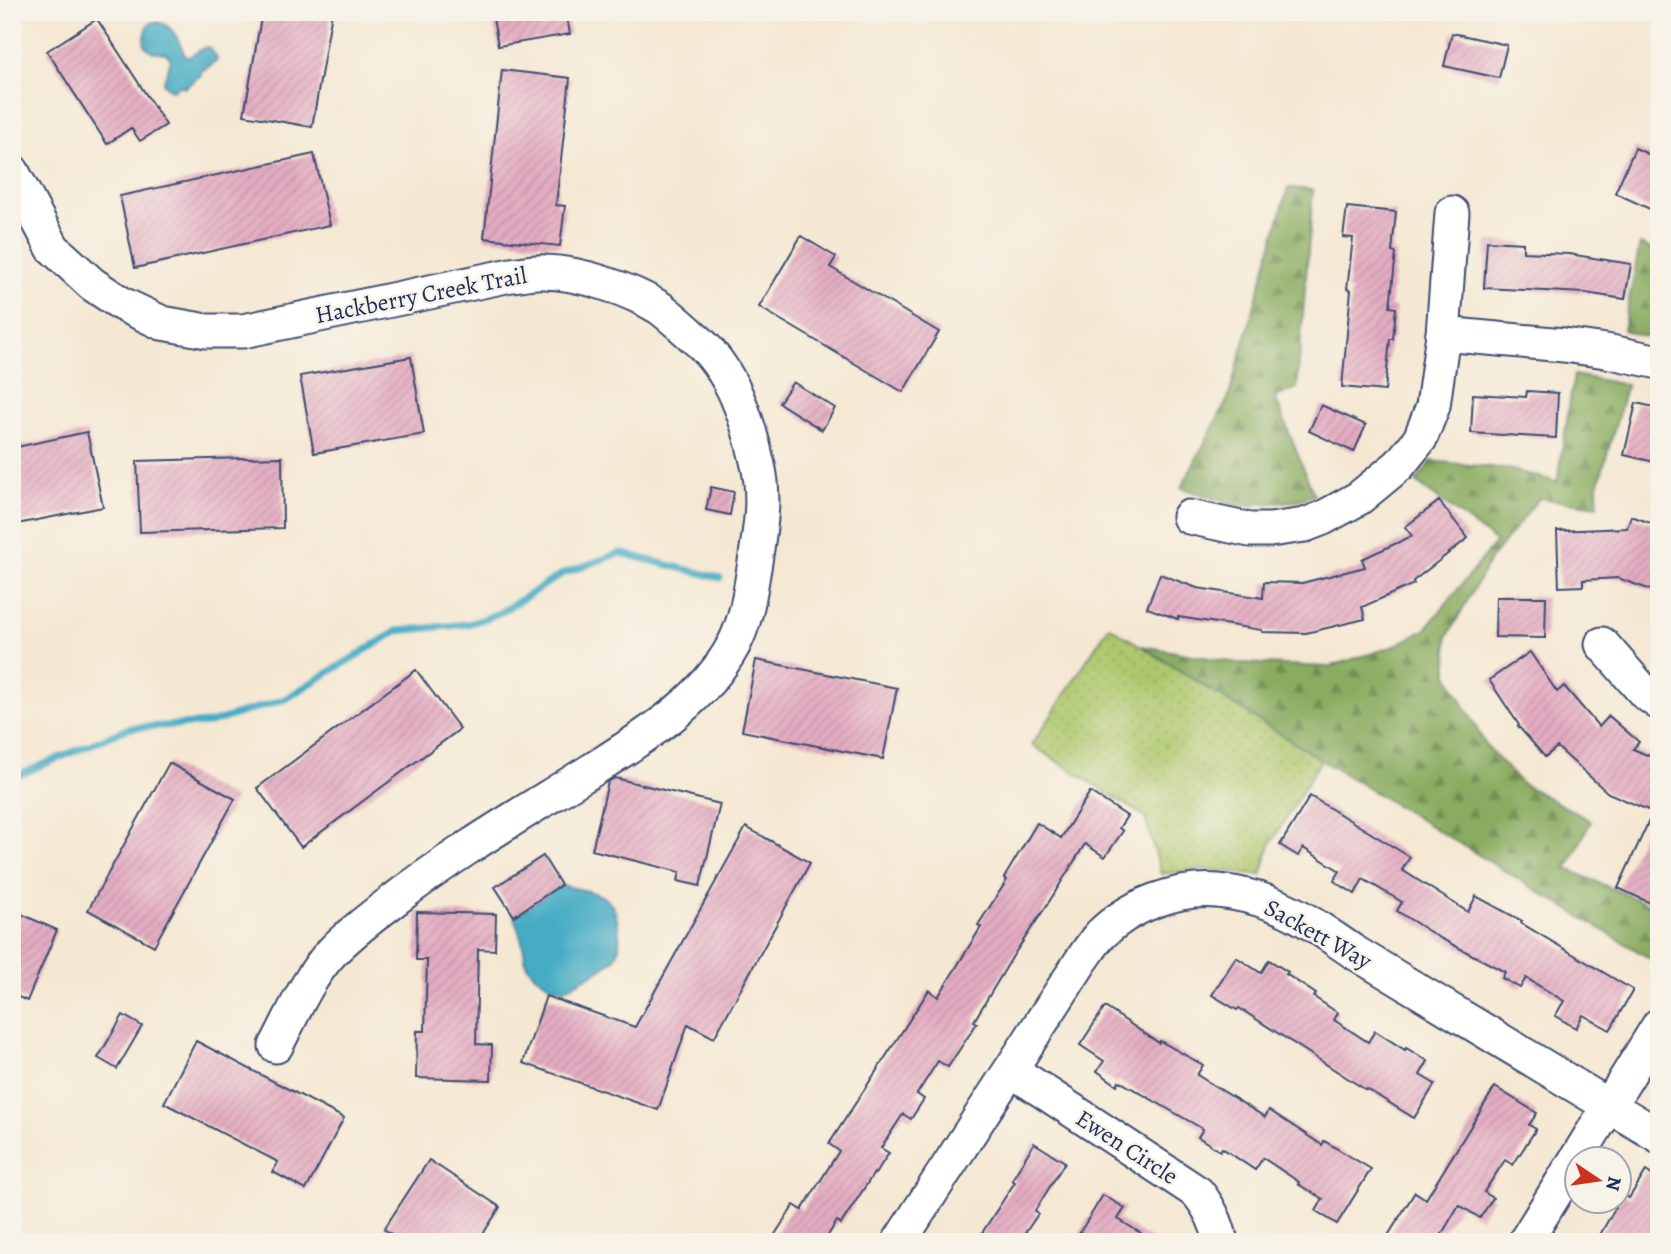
<svg xmlns="http://www.w3.org/2000/svg" width="1671" height="1254" viewBox="0 0 1671 1254" font-family="Alegreya,serif">
<defs>
<pattern id="forest-firs" width="22" height="20" patternUnits="userSpaceOnUse" patternTransform="scale(1.75)"><rect width="22" height="20" fill="#8aac60"/><path d="M5 1l3.5 6h-7zM16 11l3.5 6h-7z" fill="#708c52"/></pattern>
<pattern id="park-dots" width="8" height="8" patternUnits="userSpaceOnUse" patternTransform="scale(1.75)"><rect width="8" height="8" fill="#aec76c"/><path d="M2 2h.1M6 6h.1" fill="none" stroke="#95ab60" stroke-width="1.8" stroke-linecap="round"/></pattern>
<pattern id="building-hatch" width="6" height="6" patternUnits="userSpaceOnUse" patternTransform="scale(1.75)"><rect width="6" height="6" fill="#e4acc1"/><path d="M-1 1l2-2M0 6l6-6M5 7l2-2" fill="none" stroke="#c394a8"/></pattern>
</defs>
<rect width="100%" height="100%" fill="#f7f3e8"/>
<filter id="ink" filterUnits="userSpaceOnUse"><feTurbulence type="fractalNoise" baseFrequency=".0143" numOctaves="2"/><feDisplacementMap in="SourceGraphic" scale="14" xChannelSelector="R" yChannelSelector="G"/><feConvolveMatrix kernelMatrix="1 2 1 2 8 2 1 2 1" color-interpolation-filters="sRGB"/></filter>
<filter id="wash" filterUnits="userSpaceOnUse"><feTurbulence type="fractalNoise" baseFrequency=".00686" numOctaves="4" result="noise"/><feDisplacementMap in="SourceGraphic" scale="28" xChannelSelector="R" yChannelSelector="G"/><feGaussianBlur stdDeviation="1.57" result="paint"/><feColorMatrix in="noise" values="0 0 0 0 0 0 0 0 0 0 0 0 0 0 0 0 0 1.4 0 .05"/><feComposite in="paint" operator="in"/></filter>
<g filter="url(#wash)">
<rect width="100%" height="100%" fill="#f5e8d3"/>
<g fill="url(#forest-firs)" stroke="#526e5f" stroke-width="2">
<path d="M1288,188L1313,190L1297,388L1275,397L1314,495L1295,501L1237,506L1181,488L1228,399Z"/>
<path d="M1640,244L1659,253V341L1623,330Z"/>
<path d="M1574,375L1627,385L1597,489L1598,506L1539,498L1490,560L1447,637L1448,675L1486,746L1522,784L1591,821L1567,869L1659,909V964L1321,760L1142,646L1237,663L1328,667L1392,647L1425,630L1496,542L1416,482L1431,461L1509,469L1557,482Z"/>
</g>
<path fill="url(#park-dots)" stroke="#647b65" stroke-width="2" d="M1109,626L1321,760L1270,845L1261,875L1201,869L1161,874L1145,817L1032,745Z"/>
<g fill="#44acc4" stroke="#306e91" stroke-width="2">
<path d="M153,22C172,21 179,40 185,56L189,57L205,47L210,48L217,58L216,62L200,72L201,75L184,88L182,85L172,90L169,89L163,83L171,60L166,53L153,52L145,46L144,41L148,25Z"/>
<path d="M561,885C594,893 616,891 619,931C620,940 620,950 615,958C609,967 574,984 563,990L551,986L535,975L526,964L523,945L514,916Z"/>
</g>
<g fill="none" stroke-linecap="round" stroke-linejoin="round">
<path stroke="#44acc4" stroke-width="7" d="M12,778L129,728L210,723L285,699L397,631L468,624L487,618L501,612L562,574L620,553L720,578"/>
</g>
<g id="blocks">
<g fill="url(#building-hatch)">
<path d="M262,12H332L312,127L244,115Z"/>
<path d="M492,12H566L570,34L498,46Z"/>
<path d="M97,19L166,125L140,141L131,128L107,144L47,51Z"/>
<path d="M1452,33L1507,45L1499,78L1444,66Z"/>
<path d="M502,70L570,78L556,205L565,206L560,246L484,238Z"/>
<path d="M1635,148L1659,159V196L1652,210L1615,193Z"/>
<path d="M314,154L330,225L135,268L120,196Z"/>
<path d="M1347,207L1396,212L1392,252L1396,253L1390,307L1396,308L1393,339H1390L1385,391L1342,387L1351,290L1347,289L1353,238L1343,237Z"/>
<path d="M801,236L836,257L830,267L939,332L903,392L759,307Z"/>
<path d="M1487,241L1523,243V252L1569,254L1631,264L1625,299L1585,293L1484,288Z"/>
<path d="M411,357L424,434L314,453L300,376Z"/>
<path d="M793,382L835,408L822,430L779,403Z"/>
<path d="M1527,391L1558,393L1556,438L1471,433L1473,394L1526,397Z"/>
<path d="M1636,403L1659,408V463L1624,455Z"/>
<path d="M1321,405L1366,425L1354,452L1309,431Z"/>
<path d="M87,432L103,507L12,525V448Z"/>
<path d="M282,457L283,528L140,532L137,461Z"/>
<path d="M711,487L734,492L730,515L706,510Z"/>
<path d="M1439,501L1468,538L1413,581L1414,584L1362,607L1365,619L1306,633L1262,632V630L1178,617V619L1147,608L1160,574L1197,588L1263,598L1264,582L1302,583L1365,567L1362,559L1412,536L1405,527Z"/>
<path d="M1631,516L1659,526V593L1618,578L1583,580V586L1559,587L1557,531L1627,528Z"/>
<path d="M1496,597H1546L1545,638L1495,637Z"/>
<path d="M1530,652L1557,692L1564,686L1599,727L1609,716L1639,742L1633,749L1659,760V907L1618,888L1653,812L1608,793L1557,747L1545,757L1518,726L1519,725L1489,680Z"/>
<path d="M756,660L897,688L883,759L742,731Z"/>
<path d="M416,670L460,729L301,847L257,788Z"/>
<path d="M169,763L235,799L154,946L88,910Z"/>
<path d="M615,778L720,804L700,886L678,881L680,872L592,850L608,782Z"/>
<path d="M1090,792L1127,816L1119,828L1123,831L1105,857L1085,844L1047,905L1013,956L974,1021L977,1023L948,1067L938,1061L917,1094L924,1099L911,1119L903,1114L881,1148L889,1153L875,1174L874,1173L841,1224L837,1221L824,1242H770L794,1205L802,1210L839,1151L829,1144L929,990L938,997L981,927L978,925L1007,880L1004,878L1037,823L1061,838Z"/>
<path d="M1310,796L1410,857L1402,870L1468,912L1476,896L1522,921L1521,923L1633,990L1610,1030L1583,1015L1576,1028L1555,1016L1564,1001L1526,978L1520,988L1502,978L1505,972L1438,937L1397,911L1402,902L1363,879L1355,894L1334,881L1340,871L1303,848L1298,856L1280,845Z"/>
<path d="M746,827L810,863L714,1038L688,1024L658,1110L523,1063L546,996L635,1027Z"/>
<path d="M543,856L561,885L514,916L495,887Z"/>
<path d="M12,910L57,930L27,1001L12,994Z"/>
<path d="M417,912L496,914L495,950L478,949L476,1044L492,1045L491,1080L416,1078L417,1031H425L427,960H416Z"/>
<path d="M1236,957L1261,973L1269,960L1288,972L1286,974L1316,994L1314,997L1338,1013L1334,1020L1368,1042L1375,1031L1405,1050L1406,1048L1428,1061L1420,1075L1435,1084L1414,1118L1367,1089L1366,1090L1239,1008L1237,1010L1212,995Z"/>
<path d="M1105,1007L1159,1043L1160,1041L1203,1065L1197,1075L1265,1117L1269,1110L1322,1145L1324,1141L1371,1169L1337,1224L1316,1211L1323,1199L1298,1184L1299,1182L1263,1158L1255,1170L1222,1148L1220,1151L1198,1137L1203,1129L1119,1081L1117,1085L1097,1071L1104,1061L1080,1045Z"/>
<path d="M123,1015L142,1026L117,1069L98,1058Z"/>
<path d="M196,1041L344,1118L306,1190L273,1172L278,1162L164,1103Z"/>
<path d="M1495,1087L1537,1113L1529,1125L1536,1129L1513,1165L1505,1160L1484,1192L1493,1198L1480,1218L1459,1205L1437,1242H1384L1415,1192L1426,1199Z"/>
<path d="M1034,1143L1065,1162L1035,1211L1038,1214L1019,1242H976L1015,1182L1012,1180Z"/>
<path d="M429,1160L500,1207L478,1242H403L384,1229Z"/>
<path d="M1646,1171L1659,1180V1235L1655,1242H1596L1623,1194L1629,1198Z"/>
<path d="M1103,1195L1125,1208L1118,1219L1155,1242H1074Z"/>
</g>
</g>
</g>
<g filter="url(#ink)">
<use href="#blocks" fill-opacity="0" stroke="#3c4b70" stroke-width="2"/>
<g fill="none" stroke-linecap="round" stroke-linejoin="round">
<defs>
<g id="minor">
<path d="M12,171L53,248L92,284L122,304L162,323L207,331H243L511,275C522,274 534,271 545,272C581,273 629,289 660,308C672,317 684,328 695,338C732,369 748,420 758,465C766,498 760,529 755,562C750,591 747,620 733,646C702,703 645,736 592,770C525,812 456,852 394,900C373,916 350,933 332,952C307,979 293,1014 276,1046"/>
<path d="M1443,334L1564,345L1606,351L1659,362"/>
<path d="M1189,517L1250,530H1270L1305,525L1323,518L1359,498L1399,465L1420,439L1433,406L1443,334L1452,213"/>
<path d="M1602,644L1645,693L1659,703"/>
<path d="M1011,1070L1198,1193C1210,1208 1217,1222 1221,1242"/>
<path d="M899,1242L1081,961C1087,953 1093,943 1100,935C1129,906 1177,887 1218,891C1236,893 1254,897 1270,903C1301,914 1327,934 1354,952L1659,1136"/>
<path d="M1525,1242L1659,1025"/>
</g>
</defs>
<use href="#minor" stroke="#3c4b70" stroke-width="37"/>
<use href="#minor" stroke="#fff" stroke-width="33"/>
</g>
</g>
<g text-anchor="middle" stroke-width="5" stroke-linejoin="round" paint-order="stroke">
<g font-size="24" fill="#1b2f5e" stroke="#f7f3e8">
<text transform="translate(421 295) rotate(-11)" y="8">Hackberry Creek Trail</text>
<text transform="translate(1318 934) rotate(29)" y="8">Sackett Way</text>
<text transform="translate(1127 1147) rotate(33)" y="8">Ewen Circle</text>
</g>
</g>
<rect width="1671" height="1254" fill="none" stroke="#f7f3e8" stroke-width="42"/>
<g transform="translate(1598 1180) rotate(103)"><circle r="33" fill="#f7f3e8" stroke="#9fa5b1" stroke-width="2"/>
<path d="M0-5L12 26L0 18L-12 26Z" fill="#c8321e"/>
<text y="-10" font-size="19" font-weight="bold" text-anchor="middle" fill="#1b2f5e">N</text>
</g>
</svg>
